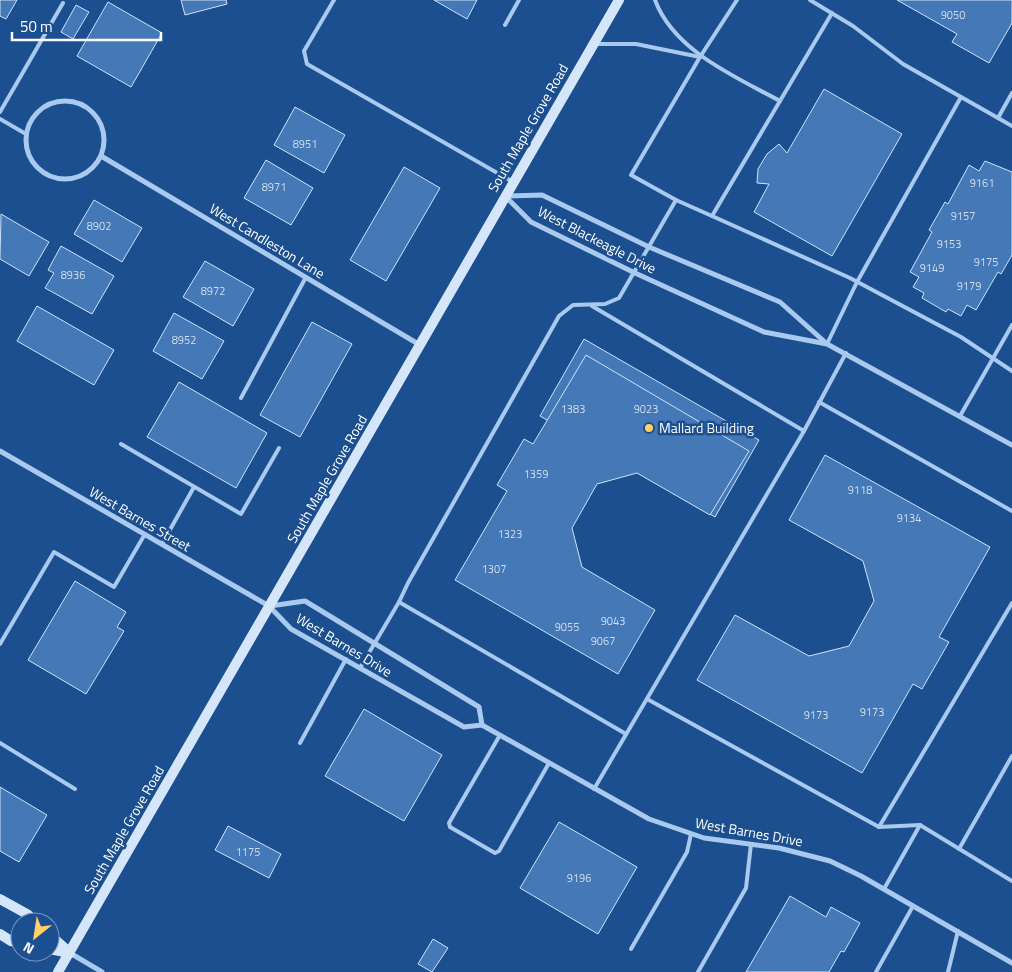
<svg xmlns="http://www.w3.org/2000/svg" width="1012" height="972" viewBox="0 0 1012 972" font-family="'Titillium Web',sans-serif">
<rect width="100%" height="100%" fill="#1b4f8f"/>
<g fill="#4478b7" stroke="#cfe3fa">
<path d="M0,0H17L6,19L0,16Z"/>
<path d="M181,0H226L227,4L185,15Z"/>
<path d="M434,0H477L467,19Z"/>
<path d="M897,0H1012V23L989,63L952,42L957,34Z"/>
<path d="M108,2L162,33L131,87L77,56Z"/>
<path d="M76,5L89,12L73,39L61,32Z"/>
<path d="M824,89L902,134L832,256L754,212L769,184L757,183L758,169L767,154L779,144L787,153Z"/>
<path d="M295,107L345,135L324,173L274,145Z"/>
<path d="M266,160L313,188L291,225L244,198Z"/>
<path d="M985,161L1012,172V255L1001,274L998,272L976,310L967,305L961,316L948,309L946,312L922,298L924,293L913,287L919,277L910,272L932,232L929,230L945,202L948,204L969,165L979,171Z"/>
<path d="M404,167L440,188L386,281L350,260Z"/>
<path d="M94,200L142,228L122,262L74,234Z"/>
<path d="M1,214L49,242L29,276L0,259Z"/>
<path d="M61,246L114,276L92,314L45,288L54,273L48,270Z"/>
<path d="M205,261L254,289L233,326L183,297Z"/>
<path d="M37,306L114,350L94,385L17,341Z"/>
<path d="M174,313L224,341L202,379L153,351Z"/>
<path d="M312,322L352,344L300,437L260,415Z"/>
<path d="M584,339L759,440L715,517L540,416Z"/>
<path d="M586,355L749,451L710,515L637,473L597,484L572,528L582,567L655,610L618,674L455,580L507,491L497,485L524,439L533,444Z"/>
<path d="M179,382L267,433L236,488L147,437Z"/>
<path d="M825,455L990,547L939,637L949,642L922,689L913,684L862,773L697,680L735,615L809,656L849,646L874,601L863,561L789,520Z"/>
<path d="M75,581L126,612L117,627L124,631L86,694L28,660Z"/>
<path d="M364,709L442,755L404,821L325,776Z"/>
<path d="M0,787L47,815L19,862L0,851Z"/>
<path d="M559,822L637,867L598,934L520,888Z"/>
<path d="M228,826L281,854L269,878L215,850Z"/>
<path d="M790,896L826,917L831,907L860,923L844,952L841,951L829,972H746Z"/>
<path d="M433,939L448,948L432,972L418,964Z"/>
</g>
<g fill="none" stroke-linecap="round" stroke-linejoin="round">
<g stroke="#a9c9ee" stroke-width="4">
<path d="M334,0L304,51L307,64L513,182"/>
<path d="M655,0C674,51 736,77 780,101"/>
<path d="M810,0L853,26L903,64L998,118"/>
<path d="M832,13L712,216L850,278L961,337L1012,371"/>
<path d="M505,25L519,0"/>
<path d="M596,44H636L700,57"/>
<path d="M1012,93L998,118L1012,126"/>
<path d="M0,112L63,3"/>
<path d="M0,119L26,134"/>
<path d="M712,216L676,200L631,175L700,57L737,0"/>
<path d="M592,306L804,431L846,353"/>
<path d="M827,344L857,282L961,97"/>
<path d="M241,398L306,277"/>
<path d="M819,402L1012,511"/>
<path d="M960,416L1012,325"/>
<path d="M121,444L241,514L279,448"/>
<path d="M162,544L194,487"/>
<path d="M399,602L626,734"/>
<path d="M0,644L54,552L114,587L145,534"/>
<path d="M360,668L399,602L408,583L559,316L573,305L605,304L619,298L676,200"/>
<path d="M647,699L879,827L920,825"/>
<path d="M500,735L449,823L450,827L495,853L499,851L549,763"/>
<path d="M0,743L75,789"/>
<path d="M300,743L346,659"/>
<path d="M594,789L804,431"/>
<path d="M879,827L1012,603"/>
<path d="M959,849L1012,756"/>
<path d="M884,889L920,825L1012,881"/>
<path d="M631,949L687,852L691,834"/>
<path d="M698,972L746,888L751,844"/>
<path d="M876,972L913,906"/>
<path d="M948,972L958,931"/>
</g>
<g stroke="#a9c9ee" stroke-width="5">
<circle cx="65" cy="140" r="39"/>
<path d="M101,156L420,345"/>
<path d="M505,196L531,222L635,273L764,332L827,344L1012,445"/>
<path d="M505,196L542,195L649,247L780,302L826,343"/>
<path d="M0,451L269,606L291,629L464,727L482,725L649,819L704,838L779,848L830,861L861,876L1012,963"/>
<path d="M270,606L305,601L479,707L482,725"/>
<path d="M70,953L102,972"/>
</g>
<g stroke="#d6e6fa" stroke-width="10">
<path d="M0,899L27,914L36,922"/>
<path d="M0,934L11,941L20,943"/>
<path d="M50,935L70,953"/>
<path d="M50,949L69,953"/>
<path d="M58,972L619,0"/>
</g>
</g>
<circle fill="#ffd166" stroke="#1b4f8f" stroke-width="2" cx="649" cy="428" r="5"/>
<g text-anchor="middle" stroke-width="5" stroke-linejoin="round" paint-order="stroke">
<g font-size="11" fill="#d0dded">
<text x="953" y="19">9050</text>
<text x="305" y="148">8951</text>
<text x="982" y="187">9161</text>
<text x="274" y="191">8971</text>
<text x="963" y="220">9157</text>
<text x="99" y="230">8902</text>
<text x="949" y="248">9153</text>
<text x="986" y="266">9175</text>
<text x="932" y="272">9149</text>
<text x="73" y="279">8936</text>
<text x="969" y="290">9179</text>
<text x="213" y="295">8972</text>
<text x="184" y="344">8952</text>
<text x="573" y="413">1383</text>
<text x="646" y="413">9023</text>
<text x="536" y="478">1359</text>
<text x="860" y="494">9118</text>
<text x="909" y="522">9134</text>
<text x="510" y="538">1323</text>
<text x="494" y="573">1307</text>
<text x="613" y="625">9043</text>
<text x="567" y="631">9055</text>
<text x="603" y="645">9067</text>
<text x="872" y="716">9173</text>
<text x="816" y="719">9173</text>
<text x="248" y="856">1175</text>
<text x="579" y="882">9196</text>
</g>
<g font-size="14" fill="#fff" stroke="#1b4f8f">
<text transform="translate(528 128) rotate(-60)" y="5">South Maple Grove Road</text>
<text transform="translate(597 240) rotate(27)" y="5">West Blackeagle Drive</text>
<text transform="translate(267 241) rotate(31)" y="5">West Candleston Lane</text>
<text transform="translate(327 479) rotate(-60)" y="5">South Maple Grove Road</text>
<text transform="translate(140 519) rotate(30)" y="5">West Barnes Street</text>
<text transform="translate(344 645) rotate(31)" y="5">West Barnes Drive</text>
<text transform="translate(124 830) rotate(-60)" y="5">South Maple Grove Road</text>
<text transform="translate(749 832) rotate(10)" y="5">West Barnes Drive</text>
</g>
<g font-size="14" fill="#fff" stroke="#1b4f8f" text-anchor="start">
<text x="659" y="433">Mallard Building</text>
</g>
</g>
<g transform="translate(35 937) rotate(210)"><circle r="24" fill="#1b4f8f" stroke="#7695bc"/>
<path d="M0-4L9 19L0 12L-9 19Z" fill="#ffd166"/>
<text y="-8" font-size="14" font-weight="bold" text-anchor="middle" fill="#ffffff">N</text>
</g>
<path d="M12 32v8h149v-8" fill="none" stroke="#ffffff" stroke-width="2.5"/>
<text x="20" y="32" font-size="15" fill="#ffffff" stroke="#1b4f8f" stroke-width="4" paint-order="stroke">50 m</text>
</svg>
